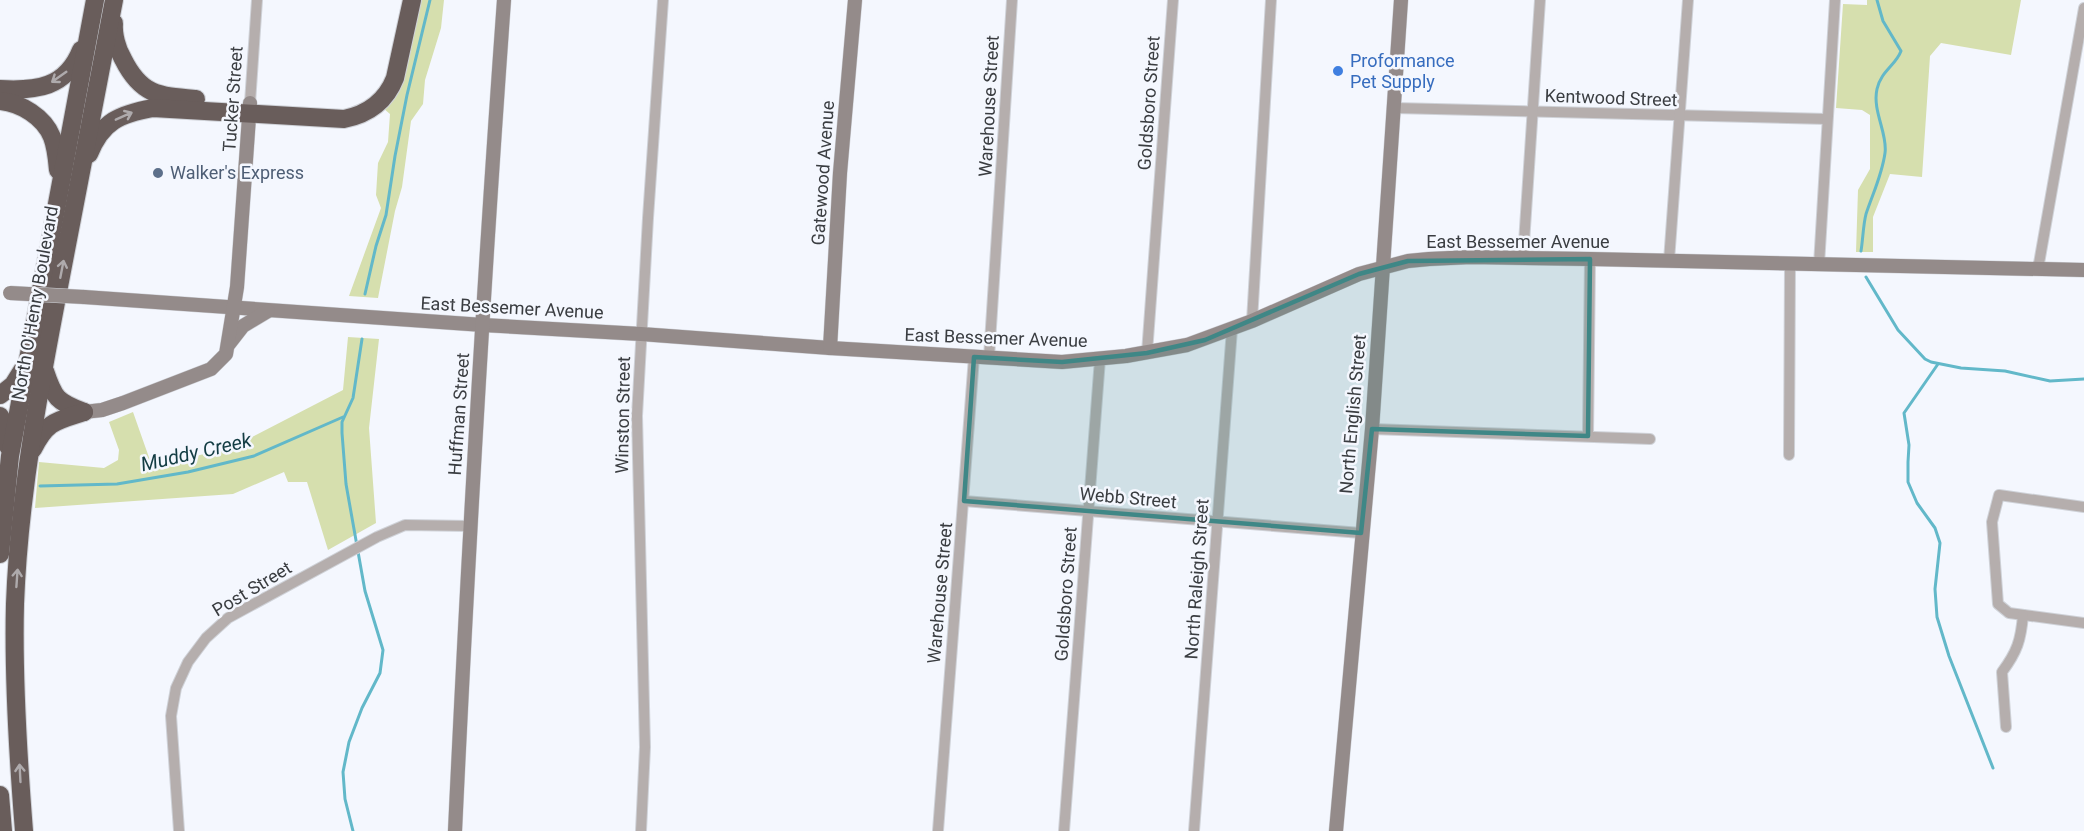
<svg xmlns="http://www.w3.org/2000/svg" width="2084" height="831" viewBox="0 0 2084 831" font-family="Roboto,sans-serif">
<rect width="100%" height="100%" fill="#f4f7fe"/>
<g fill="#d6dfae">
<path d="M417,0H444L441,28L425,80L423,104L411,121L402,187L395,211L378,298L349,296L381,208L376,195L378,163L388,142L390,114L383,108Z"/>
<path d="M1867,0H2021L2011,55L1941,43L1930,56L1922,177L1890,174L1873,217V252H1856L1858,190L1870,169V115L1862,110L1836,108L1843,4L1867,5Z"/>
<path d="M348,337L379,339L369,428L376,523L328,550L307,482H288L284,472L233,494L35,508L39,462L104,468L118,460L119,450L109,422L133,412L152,466L226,449L233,439L252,437L343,390Z"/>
</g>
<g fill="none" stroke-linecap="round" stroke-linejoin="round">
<g stroke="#62b8c9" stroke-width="3">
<path d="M1861,251C1863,239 1863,226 1866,214C1873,193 1882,175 1885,153C1888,134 1872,111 1877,89C1881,71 1896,65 1901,51L1883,21L1877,0"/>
<path d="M1866,277L1898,330L1925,359L1931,362L1961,368L2005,371L2050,381L2084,379"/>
<path d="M365,294L376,246L386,215L395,156L407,95L430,0"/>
<path d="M1938,364L1904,413L1909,445L1908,462V482L1917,503L1935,528L1940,543L1935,589L1937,617L1949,656L1993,768"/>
<path d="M40,486L117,484L188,472L254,456L343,417"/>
<path d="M353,831L345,799L343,772L349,742L362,708L380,673L383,650L365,591L346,484L342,433V422L353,398L362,339"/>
</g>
<defs>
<g id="street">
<path d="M250,103L257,0"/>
<path d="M1395,108L1827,119"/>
<path d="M1523,258L1540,0"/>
<path d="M1669,261L1688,0"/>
<path d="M1819,265L1835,0"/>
<path d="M2038,269L2084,8"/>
<path d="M1252,321L1271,0"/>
<path d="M1147,353L1173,0"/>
<path d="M989,358L1012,0"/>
<path d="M1372,429L1650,439"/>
<path d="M1588,436L1590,259"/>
<path d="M1789,455L1790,264"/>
<path d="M964,501L1361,533"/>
<path d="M2084,507L1999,495L1992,522L1998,604L2009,613L2084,623"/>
<path d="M2006,727L2002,672C2017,652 2021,640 2023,615"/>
<path d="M179,831L171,716L176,688L188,662L206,638L228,618L377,537L405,525L470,526"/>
<path d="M641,831L645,747L637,416L648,218L663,0"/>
<path d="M938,831L974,357"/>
<path d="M1064,831L1100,359"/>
<path d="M1194,831L1232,329"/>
</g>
<g id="secondary">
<path d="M84,297L483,325L641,334L830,348L1062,362L1126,356L1187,345L1252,321L1359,274L1408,261L1429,259L1471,257L1590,259L2084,270"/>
<path d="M229,344L243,326L268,311"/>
<path d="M830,348L840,173L855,0"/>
<path d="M84,412L102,410L123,403L211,369L226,354L237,287L250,103"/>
<path d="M455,831C468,554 484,277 504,0"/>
<path d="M1336,831L1372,429L1401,0"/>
</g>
<g id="highway">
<path d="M114,23C113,34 117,49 123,59C141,95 158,96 196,99"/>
<path d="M0,89C36,91 66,88 81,50"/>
<path d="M0,101C21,103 44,117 52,137C56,147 57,159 58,170"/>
<path d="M89,154C102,121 120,114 153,108L344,119C369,114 386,101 395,78L412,0"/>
<path d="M45,371C54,398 57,402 84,412"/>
<path d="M0,395L13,385L23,369"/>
<path d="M0,416L6,428L8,446"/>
<path d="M33,449C47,421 56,421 84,412"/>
<path d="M0,554L10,456L95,0"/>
<path d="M0,795L3,831"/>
<path d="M24,831C18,756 13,680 15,604C19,494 40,385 61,276C79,184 96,92 114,0"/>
</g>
</defs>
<use href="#street" stroke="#cfd2d8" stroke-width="12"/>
<use href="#secondary" stroke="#cfd2d8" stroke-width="15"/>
<use href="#highway" stroke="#cfd2d8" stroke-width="20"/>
<use href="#street" stroke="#b5aead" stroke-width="10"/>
<use href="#secondary" stroke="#948b8a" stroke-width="14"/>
<use href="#highway" stroke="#695d5b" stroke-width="18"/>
<defs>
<path id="secondary-bridge" d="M10,293L84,297"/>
</defs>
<use href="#secondary-bridge" stroke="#cfd2d8" stroke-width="15" stroke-linecap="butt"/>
<use href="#secondary-bridge" stroke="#948b8a" stroke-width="14"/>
</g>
<defs><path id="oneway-shaft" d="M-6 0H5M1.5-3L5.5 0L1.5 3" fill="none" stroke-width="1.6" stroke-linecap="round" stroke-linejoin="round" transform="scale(1.5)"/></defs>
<g stroke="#aeaaac">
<use href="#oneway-shaft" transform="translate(59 77) rotate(145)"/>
<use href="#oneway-shaft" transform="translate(124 116) rotate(-24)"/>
<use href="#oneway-shaft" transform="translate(62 269) rotate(-79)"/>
<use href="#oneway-shaft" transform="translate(17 578) rotate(-86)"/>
<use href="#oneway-shaft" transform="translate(20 773) rotate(-93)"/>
</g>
<path fill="#3f8786" fill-opacity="0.2" stroke="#3f8786" stroke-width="4.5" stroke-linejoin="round" d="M1590,259L1588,436L1372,429L1361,533L964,501L974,357L1062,362L1147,353L1205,340L1359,274L1408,261Z"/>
<circle fill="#3f7fe0" stroke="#f4f7fe" stroke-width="2" cx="1338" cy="71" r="6"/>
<circle fill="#5c6f8a" stroke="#f4f7fe" stroke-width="2" cx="158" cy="173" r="6"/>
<g text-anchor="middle" stroke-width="5" stroke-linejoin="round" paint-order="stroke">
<g font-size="18" fill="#366cbe" stroke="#f4f7fe" text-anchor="start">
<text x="1350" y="67">Proformance<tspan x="1350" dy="21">Pet Supply</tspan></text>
</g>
<g font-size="18" fill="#3a3d41" stroke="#f4f7fe">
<text transform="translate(1611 98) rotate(2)" y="6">Kentwood Street</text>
<text transform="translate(233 99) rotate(-86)" y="6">Tucker Street</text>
<text transform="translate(1149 103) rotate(-86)" y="6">Goldsboro Street</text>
<text transform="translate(989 106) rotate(-87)" y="6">Warehouse Street</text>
<text transform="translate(823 173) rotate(-86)" y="6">Gatewood Avenue</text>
<text x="1518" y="248">East Bessemer Avenue</text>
<text transform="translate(35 303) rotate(-80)" y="6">North O'Henry Boulevard</text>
<text transform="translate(512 308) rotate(3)" y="6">East Bessemer Avenue</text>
<text transform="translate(996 338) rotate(2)" y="6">East Bessemer Avenue</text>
<text transform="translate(459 414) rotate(-86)" y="6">Huffman Street</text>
<text transform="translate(1353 414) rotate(-85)" y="6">North English Street</text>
<text transform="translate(623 415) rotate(-89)" y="6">Winston Street</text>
<text transform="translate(1128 498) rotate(5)" y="6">Webb Street</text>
<text transform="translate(1197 579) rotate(-86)" y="6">North Raleigh Street</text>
<text transform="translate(252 589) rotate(-31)" y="6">Post Street</text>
<text transform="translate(940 593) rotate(-85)" y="6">Warehouse Street</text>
<text transform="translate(1066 594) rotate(-86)" y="6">Goldsboro Street</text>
</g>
<g font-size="18" fill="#4e5e75" stroke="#f4f7fe" text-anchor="start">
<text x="170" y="179">Walker's Express</text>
</g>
<g font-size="20" font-style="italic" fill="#133c43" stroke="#f4f7fe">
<text transform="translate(196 452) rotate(-13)" y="7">Muddy Creek</text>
</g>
</g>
</svg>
